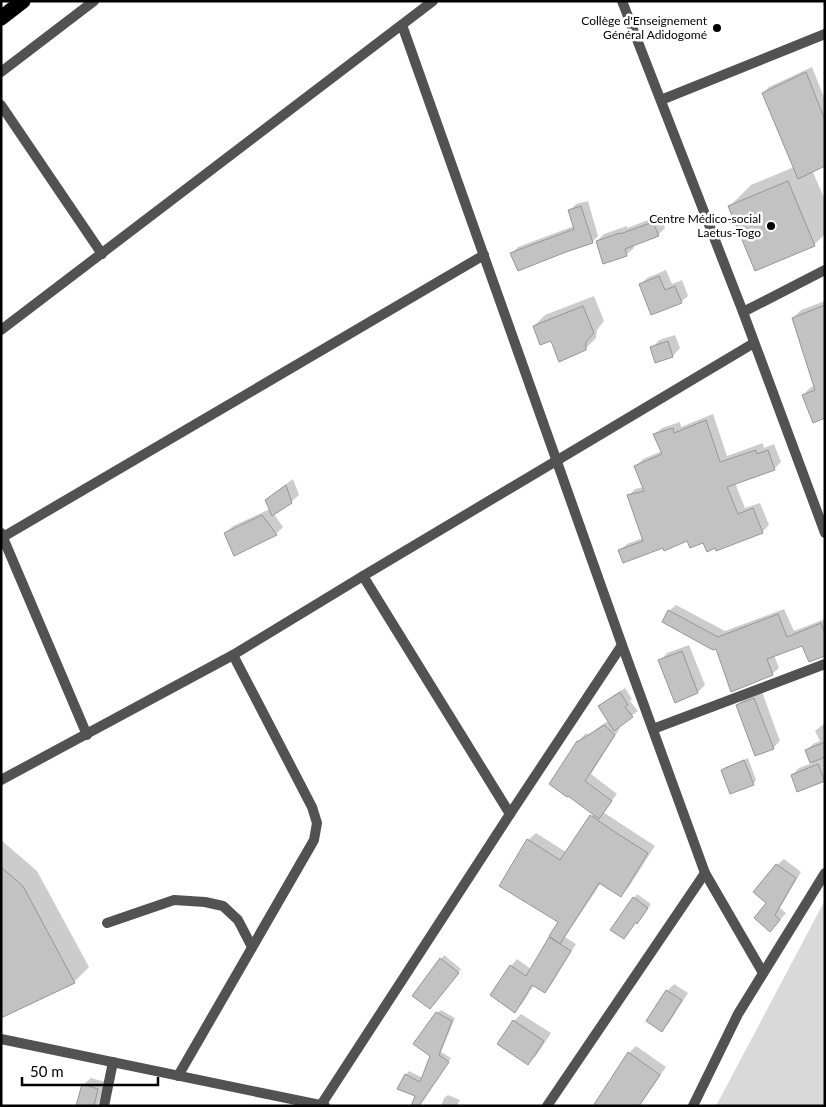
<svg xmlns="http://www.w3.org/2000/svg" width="826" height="1107" viewBox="0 0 826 1107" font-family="Lato,sans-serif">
<rect width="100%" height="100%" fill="#fff"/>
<path fill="#d9d9d9" d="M825,900V1106H716Z"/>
<g fill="#0003">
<path d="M812,67L825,100V164L812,170L825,200V234L814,245L730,206L751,185L794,167L763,93L769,87Z"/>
<path d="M588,201L598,236L592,242L512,253L518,247L574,226L569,211L576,204Z"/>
<path d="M661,215L665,228L658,235L633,244L634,248L626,255L597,241L604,234L627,226V228Z"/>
<path d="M666,270L672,284L682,280L688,296L681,302L640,285L647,278Z"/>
<path d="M594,296L604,321L597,330L596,338L585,349L552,339L534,326L545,315Z"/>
<path d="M825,301V417L803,395L811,387L815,386L793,318L801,310Z"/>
<path d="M675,335L680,348L673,356L656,361L652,348L659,340Z"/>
<path d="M713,414L727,456L763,443L764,448L774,444L781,462L774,469L735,483L745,508L760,503L769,525L762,532L703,542L687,539L664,547L620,550L627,544L643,538L628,496L635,489L644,487L636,466L643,459L662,451L655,434L662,428L680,422L681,427Z"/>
<path d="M293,479L299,495L291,502L274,514L283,527L276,534L235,555L225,533L233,526L270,509L267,500L274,493Z"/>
<path d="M676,605L725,631L784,609L794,631L825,619V654L802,644L774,655L779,668L772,674L717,647L669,611Z"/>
<path d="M689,645L705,685L698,692L660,661L667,653Z"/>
<path d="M625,688L632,699L630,701L638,711L618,726L620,728L591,774L617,794L603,812L655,846L628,888L620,895L601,883L565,937L576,944L551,985L545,992L534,985L522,1004L515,1011L511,966L517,959L531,969L559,922L501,885L528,840L536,833L566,852L594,813L550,784L580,739L586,733L588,735L609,720L600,707L605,701Z"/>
<path d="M762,692L780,741L773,748L737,705L745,698Z"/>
<path d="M825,723V779L824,780L792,775L799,768L812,763L807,750L813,744L820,741L815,731Z"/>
<path d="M748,758L756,780L753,784L722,770L726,767Z"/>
<path d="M1,840L37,871L89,967L74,982L1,1017Z"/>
<path d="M784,859L801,872L780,908L786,913L777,924L768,903L777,865Z"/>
<path d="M637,894L651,904L641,919L637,922L636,921L612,929Z"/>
<path d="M444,955L461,969L433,1004L414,996Z"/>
<path d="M674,984L688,993L669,1023L662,1030L667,991Z"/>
<path d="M441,1010L455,1018L441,1052L451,1058L419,1106L416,1096L406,1075L409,1071L423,1078L431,1056L437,1013Z"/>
<path d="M521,1014L551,1033L536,1056L528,1063L514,1021Z"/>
<path d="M636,1046L666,1067L647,1095L641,1101L629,1053Z"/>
<path d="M91,1078L105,1082L98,1106H77L83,1085Z"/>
<path d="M448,1095L460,1100L457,1106H441L444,1098Z"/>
</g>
<g fill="#c2c2c2" stroke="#969696">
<path d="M806,72L825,120V166L798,179L762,93Z"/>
<path d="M788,181L815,246L755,271L728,206Z"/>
<path d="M581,206L593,243L566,252L518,271L510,253L574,229L568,210Z"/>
<path d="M653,222L659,236L625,249L627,256L603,264L596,241L620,233V234Z"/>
<path d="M659,276L665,290L675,286L682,303L651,315L639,284Z"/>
<path d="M825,305V418L813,423L802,395L815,390L792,318Z"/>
<path d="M583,306L594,333L586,342V350L559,362L551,341L540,345L533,326Z"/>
<path d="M668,341L673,357L655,363L650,347Z"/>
<path d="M706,420L720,462L756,450L757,454L768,450L775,470L727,487L738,514L753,508L763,533L716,551L715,548L707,552L703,543L690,548L687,541L664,551L663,548L623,563L618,550L643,541L627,495L644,491L634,466L662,454L653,434L673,428L674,433Z"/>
<path d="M286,485L292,503L272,516L265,500Z"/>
<path d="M262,515L277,535L234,556L224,533Z"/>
<path d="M668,610L718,637L778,614L787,637L821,623L825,634V656L809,662L802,646L767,659L773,675L731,692L716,649L713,650L662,622Z"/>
<path d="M682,651L698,693L675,703L658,660Z"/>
<path d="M620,692L628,705L625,707L633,717L614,731L598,706Z"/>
<path d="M754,698L774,749L755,756L736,705Z"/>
<path d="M604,725L615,735L585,781L612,801L599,819L568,796L567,797L549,784L577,741H579Z"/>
<path d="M825,742V757L810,763L805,750Z"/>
<path d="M744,760L754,785L730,794L721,770Z"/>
<path d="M818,764L825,781L797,792L791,775Z"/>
<path d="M590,815L618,834L648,853L621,897L599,883L560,944L549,936L558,922L499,886L527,839L560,860Z"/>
<path d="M776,864L796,878L775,915L780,920L770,932L754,918L766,903L753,892Z"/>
<path d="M1,867L23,886L75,983L1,1018Z"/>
<path d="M633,897L648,908L637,924L636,922L624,939L610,930Z"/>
<path d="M549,937L571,951L545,993L532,985L515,1013L490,995L510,965L526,976Z"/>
<path d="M440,958L459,973L430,1009L412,996Z"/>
<path d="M666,990L682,1000L662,1032L646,1021Z"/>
<path d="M436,1012L452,1021L439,1055L449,1062L419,1106H411L415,1096L397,1089L405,1074L420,1082L430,1056L413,1044Z"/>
<path d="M513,1020L544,1041L528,1065L497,1044Z"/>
<path d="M628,1052L660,1075L639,1106H593Z"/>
<path d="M82,1084L98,1089L94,1106H76Z"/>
</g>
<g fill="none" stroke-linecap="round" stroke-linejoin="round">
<defs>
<path id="highway" d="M1,18L23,1"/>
</defs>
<use href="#highway" stroke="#dbdbdb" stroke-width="16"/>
<g stroke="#525252" stroke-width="10">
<path d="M622,1L743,312L825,533"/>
<path d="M402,25L622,645L705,873L763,973"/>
<path d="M1,72L94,1"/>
<path d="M661,100L825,34"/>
<path d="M1,105L102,254"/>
<path d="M743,312L825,270"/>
<path d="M1,330L433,1"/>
<path d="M1,533L87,735"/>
<path d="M3,537L484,255"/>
<path d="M363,576L510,814"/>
<path d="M653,729L825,664"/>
<path d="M1,780L233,655L363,576L754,343"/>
<path d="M107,923L174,900L205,902L223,906L238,920L252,947"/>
<path d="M1,1039L325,1106"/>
<path d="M178,1076L314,840L317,823L312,807L233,655"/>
<path d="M321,1105L510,814L622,645"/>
<path d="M104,1106L113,1062"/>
<path d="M547,1106L705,873"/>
<path d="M693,1106L738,1014L825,873"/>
</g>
<use href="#highway" stroke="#000" stroke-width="15"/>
</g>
<g fill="#000" stroke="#fff" stroke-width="2">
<circle cx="717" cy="28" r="5"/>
<circle cx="771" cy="226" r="5"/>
</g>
<g text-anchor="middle" stroke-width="5" stroke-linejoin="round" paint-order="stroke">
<g font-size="12" fill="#000" stroke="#fff" text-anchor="end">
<text x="707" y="25">Collège d'Enseignement<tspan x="707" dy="14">Général Adidogomé</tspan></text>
<text x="761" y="223">Centre Médico-social<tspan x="761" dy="14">Laetus-Togo</tspan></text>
</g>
</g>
<rect width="826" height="1107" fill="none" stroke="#000000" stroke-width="5"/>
<path d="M22 1077v8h136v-8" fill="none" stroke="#000000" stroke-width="2.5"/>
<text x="30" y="1077" font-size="15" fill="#000000" stroke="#ffffff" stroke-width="4" paint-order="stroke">50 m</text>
</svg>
